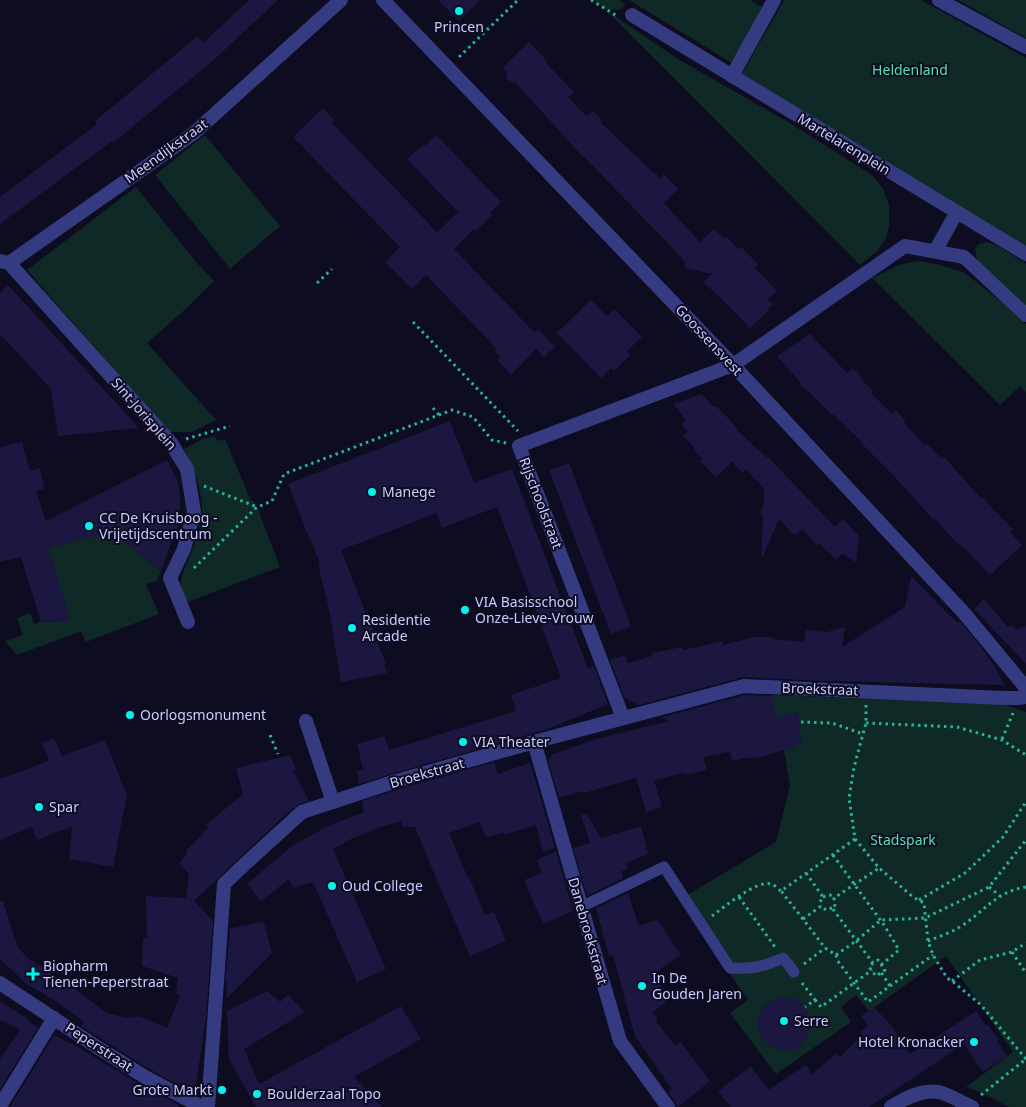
<svg xmlns="http://www.w3.org/2000/svg" width="1026" height="1107" viewBox="0 0 1026 1107" font-family="'Noto Sans',sans-serif">
<rect width="100%" height="100%" fill="#0d0c20"/>
<g fill="#0f2a26">
<path d="M593,0H619L626,4C617,13 616,9 606,10L681,61L788,122L872,175L884,190L889,206V225L887,236L878,250L860,265L605,9Z"/>
<path d="M629,0H750L762,7L732,63Z"/>
<path d="M784,0H921L1026,58V248L742,74Z"/>
<path d="M958,0H1026V38Z"/>
<path d="M205,135L280,226L230,269L155,175Z"/>
<path d="M136,187L196,262L214,281L180,314L147,343L216,420L192,432H169L27,270Z"/>
<path d="M987,242L998,246L1026,264V305L977,260L975,248L979,244Z"/>
<path d="M918,261L937,264L965,273L1003,303L1026,324V392L1020,386L1000,405L872,278L899,265Z"/>
<path d="M215,436L217,441L225,439L251,501H254L257,507L280,567L185,603C183,597 181,591 181,585C180,574 190,559 193,548C197,537 201,523 202,511C202,489 194,468 184,449L202,439Z"/>
<path d="M112,531L161,571L157,581L146,584L159,614L86,642L81,631L17,655L5,641L23,635L17,618L30,613L34,624L41,622L70,621L48,548Z"/>
<path d="M771,695L1002,704L1026,712V1107H1009L981,1093L966,1087L1013,1052L946,956L869,1011L856,995L841,1007L851,1022L776,1074L730,1013L748,1000L679,900L776,842L790,785L785,757Z"/>
</g>
<g fill="#1b1741">
<path d="M249,0H278L216,58L113,143L112,141L0,224V197L97,124L95,121L198,36L203,43Z"/>
<path d="M438,0H480L459,21Z"/>
<path d="M529,42L547,61L545,62L574,92L568,97L586,116L593,111L602,120L600,122L655,174H656L660,178L664,174L678,189L664,203L700,242L714,229L724,238L726,236L738,249L741,247L758,264L755,268L777,291L768,299L773,305L768,308L769,310L750,328L717,294H716L703,282L712,274L685,268V263L682,258L593,166L583,156H582L516,83L507,80L506,71L503,67Z"/>
<path d="M323,108L334,120L331,122L437,232L458,212L407,159L424,144L425,146L436,135L501,202L490,213L492,215L476,231L474,229L454,249L534,332L538,329L555,347L544,357L536,349L511,375L497,360L500,357L494,350L496,348L426,275L412,289L385,262L400,247L293,137Z"/>
<path d="M8,285L139,428L58,436L51,389L0,334V293Z"/>
<path d="M591,300L607,316L614,309L642,337L627,351L630,355L614,371L611,368L601,378L557,333Z"/>
<path d="M810,334L847,373L853,368L862,378L861,379L873,391L871,393L892,414L896,410L906,421L904,423L925,445L926,443L941,458L943,456L980,497L981,496L992,508L1013,529L1010,532L1022,545L990,575L965,549L956,542L934,518L933,519L893,475L861,443L862,442L833,414L832,415L808,391L801,386V383L777,356Z"/>
<path d="M702,394L714,407L716,406L727,417L738,429L737,430L767,458L768,457L835,527L843,519L859,536L856,562L842,554L836,560L819,543L817,545L802,529L794,535L779,519L763,556H761L763,515L761,513L764,501V488L746,470L743,473L732,462L716,477L700,461L703,459L693,449L695,448L683,436L688,431L681,425L686,420L673,404Z"/>
<path d="M450,421L474,483L512,469L588,669L594,666L608,704L545,730L391,774L359,784L357,771L363,769L357,744L384,736L389,750L516,711L511,695L561,678L497,507L442,528L437,513L341,550L386,664L384,665L387,673L341,682L330,614L318,564L320,563L310,538H309L288,484Z"/>
<path d="M22,442L30,471L40,468L44,489L36,491L46,521L167,460L177,480L180,493V506L179,521L161,571L112,531L48,548L71,621L41,622L21,557L0,562V447Z"/>
<path d="M569,463L631,626L611,634L549,470Z"/>
<path d="M911,576L948,614L958,623L960,621L988,656L1005,685L822,681L744,677L639,705L624,697L610,660L625,655L628,663L652,656V653L682,647L683,650L723,641V645L753,637H773V639L804,642L806,630L827,632L845,627L842,647L905,607Z"/>
<path d="M984,599L1008,627L1011,625L1016,630L1026,626V664L974,609Z"/>
<path d="M745,695L772,696L776,718L798,712L802,743L795,744L796,747L753,759V757L732,761L730,752L703,757L707,770L684,775L683,773L654,780L662,807L646,812L636,778L584,793L583,791L559,798L548,760L553,754L596,739L669,721L662,717Z"/>
<path d="M54,738L62,756L105,740L127,795L113,867L69,859L72,826L37,840L32,827L0,840V779L49,761L42,743Z"/>
<path d="M290,755L296,769L293,770L309,801L299,804L286,814L194,901L213,921L206,1018L195,1090L190,1087L188,1090L149,1069L81,1026L84,1022L54,1000L28,985L0,959V901H3L18,948L28,958L47,971L66,982L105,1012L125,1018L140,1016L167,1028L180,995L176,994L178,978L142,966L143,938H147L146,896L186,898L189,874L179,863L187,854L186,851L208,828L206,825L243,794L236,768Z"/>
<path d="M494,762L498,774L529,763L531,765L555,848L543,852L536,825L505,835L504,833L486,837L479,822L449,833L468,878L469,877L485,915L494,912L506,941L470,956L441,890L415,827H403L401,821L378,828L351,839L333,849L386,969L357,982L313,882L293,888L289,879L261,901L247,884L292,846L328,826L364,812L362,801L396,790Z"/>
<path d="M586,813L601,838L641,826L648,854L626,863L628,868L622,871L623,878L587,896L573,848L590,843L581,815Z"/>
<path d="M556,851L573,911L543,924L524,880L542,873L537,860Z"/>
<path d="M628,893L639,926L657,920L681,955L657,971L666,1002L653,1012L658,1020L656,1021L675,1046L681,1042L710,1081L678,1107H677L675,1102L668,1092L672,1089L635,1036L613,955L609,956L596,908Z"/>
<path d="M264,922L272,953L227,998L226,975L230,928Z"/>
<path d="M267,991L280,1002L288,995L305,1012L244,1049L259,1084L401,1006L421,1039L354,1077L382,1107H256L229,1059L227,1011Z"/>
<path d="M783,997L794,998L801,1002L805,1007L810,1015L811,1025L808,1035L798,1049L780,1050L771,1047L761,1037L758,1028V1017L763,1007L772,1000Z"/>
<path d="M0,1001L12,1009L27,1018V1020L38,1028L0,1089V1059L20,1030L0,1020Z"/>
<path d="M874,1007L891,1025L910,1054L976,1011L986,1026L988,1025L999,1040L997,1041L1007,1056L983,1072L964,1044L869,1107H731L718,1091L751,1066L768,1090L806,1065L812,1074L836,1054L840,1057L862,1035L860,1032L868,1025L861,1016Z"/>
<path d="M56,1036L70,1044L71,1043L141,1085L179,1105L178,1107H10L53,1037Z"/>
</g>
<g fill="none" stroke-linecap="round" stroke-linejoin="round">
<g stroke="#2ab39b" stroke-width="3" stroke-dasharray="2.5 4" stroke-linecap="butt">
<path d="M591,0L617,16"/>
<path d="M459,57L518,0"/>
<path d="M317,283L332,269"/>
<path d="M413,322L518,431"/>
<path d="M433,408L439,415"/>
<path d="M186,439L230,426"/>
<path d="M204,486L257,507"/>
<path d="M194,568L257,507L272,501L284,474L452,410L473,417L492,440L506,443"/>
<path d="M866,705V723L854,767L849,798L855,839L879,868L913,897L924,903L928,941L933,955L947,978L952,981L981,1005L1026,1059"/>
<path d="M801,722L832,723L863,734"/>
<path d="M866,723L957,727L1002,740L1026,755"/>
<path d="M270,735L278,754"/>
<path d="M1002,739L1013,713"/>
<path d="M833,855L884,925L899,950L881,965"/>
<path d="M806,873L823,897L820,902L821,906"/>
<path d="M989,887L1000,896"/>
<path d="M739,897L775,947"/>
<path d="M823,897L830,895L834,898"/>
<path d="M919,900L965,873L1003,837L1026,802"/>
<path d="M832,908L826,910L821,906L803,919L825,948L836,955L837,960L868,1002L890,986L881,972"/>
<path d="M712,916C724,907 758,879 771,884C775,885 778,889 781,891"/>
<path d="M803,919L781,891L855,839"/>
<path d="M928,941C938,937 950,933 960,927C984,912 995,892 1026,887"/>
<path d="M1012,952L1026,973"/>
<path d="M836,955L856,941L881,920L925,918L989,887L1026,840"/>
<path d="M873,963L869,967L876,976L885,970L878,960L873,963L832,908L835,905L834,898L879,868"/>
<path d="M804,964L825,948"/>
<path d="M952,981L980,960L1012,952L1026,943"/>
<path d="M802,983L815,1000L805,1007"/>
<path d="M890,986L933,955"/>
<path d="M815,1000L821,1007L872,970"/>
<path d="M981,1095L1026,1059"/>
</g>
<path stroke="#353b80" stroke-width="11" d="M581,907L664,867L730,968C752,969 763,967 783,958L794,972"/>
<g stroke="#353b80" stroke-width="14">
<path d="M9,263L171,443L187,469L194,512L184,549L170,578L188,622"/>
<path d="M306,721L333,802"/>
<path d="M0,1106L54,1018"/>
</g>
<g stroke="#353b80" stroke-width="14">
<path d="M939,0L1026,47"/>
<path d="M632,15L1026,254"/>
<path d="M732,76L774,0"/>
<path d="M935,251L957,212"/>
<path d="M0,261L9,263L194,133L341,0"/>
<path d="M623,718L519,446L733,365L905,246L964,257L1026,315"/>
<path d="M534,742L620,1041L668,1107"/>
<path d="M0,983L97,1047L145,1077L202,1107"/>
<path d="M208,1107L224,884L245,864L302,812L393,782L534,742L744,686L1003,698H1018L1026,697"/>
<path d="M891,1107C905,1098 922,1089 939,1092C948,1094 963,1103 972,1107"/>
</g>
<path stroke="#353b80" stroke-width="14" d="M383,0L733,365L964,613L1026,688"/>
</g>
<g fill="#00f5f1" stroke="#0d0c20" stroke-width="2">
<circle cx="459" cy="11" r="5"/>
<circle cx="372" cy="492" r="5"/>
<circle cx="89" cy="526" r="5"/>
<circle cx="465" cy="610" r="5"/>
<circle cx="352" cy="628" r="5"/>
<circle cx="130" cy="715" r="5"/>
<circle cx="463" cy="742" r="5"/>
<circle cx="39" cy="807" r="5"/>
<circle cx="332" cy="886" r="5"/>
<path d="M30.5 966.5h5v5h5v5h-5v5h-5v-5h-5v-5h5z"/>
<circle cx="642" cy="986" r="5"/>
<circle cx="784" cy="1021" r="5"/>
<circle cx="974" cy="1042" r="5"/>
<circle cx="222" cy="1090" r="5"/>
<circle cx="257" cy="1094" r="5"/>
</g>
<g text-anchor="middle" stroke-width="4" stroke-linejoin="round" paint-order="stroke">
<g font-size="14" fill="#cacbff" stroke="#0d0c20" text-anchor="start">
<text x="459" y="32" text-anchor="middle">Princen</text>
<text x="382" y="497">Manege</text>
<text x="99" y="523">CC De Kruisboog -<tspan x="99" dy="16">Vrijetijdscentrum</tspan></text>
<text x="475" y="607">VIA Basisschool<tspan x="475" dy="16">Onze-Lieve-Vrouw</tspan></text>
<text x="362" y="625">Residentie<tspan x="362" dy="16">Arcade</tspan></text>
<text x="140" y="720">Oorlogsmonument</text>
<text x="473" y="747">VIA Theater</text>
<text x="49" y="812">Spar</text>
<text x="342" y="891">Oud College</text>
<text x="43" y="971">Biopharm<tspan x="43" dy="16">Tienen-Peperstraat</tspan></text>
<text x="652" y="983">In De<tspan x="652" dy="16">Gouden Jaren</tspan></text>
<text x="794" y="1026">Serre</text>
<text x="964" y="1047" text-anchor="end">Hotel Kronacker</text>
<text x="212" y="1095" text-anchor="end">Grote Markt</text>
<text x="267" y="1099">Boulderzaal Topo</text>
</g>
<g font-size="14" fill="#54e1ad" stroke="#0d0c20">
<text x="910" y="75">Heldenland</text>
<text x="903" y="845">Stadspark</text>
</g>
<g font-size="14" fill="#cacbff" stroke="#0d0c20">
<text transform="translate(844 144) rotate(31)" y="5">Martelarenplein</text>
<text transform="translate(166 151) rotate(-36)" y="5">Meendijkstraat</text>
<text transform="translate(709 340) rotate(47)" y="5">Goossensvest</text>
<text transform="translate(144 414) rotate(49)" y="5">Sint-Jorisplein</text>
<text transform="translate(541 503) rotate(69)" y="5">Rijschoolstraat</text>
<text transform="translate(820 689) rotate(2)" y="5">Broekstraat</text>
<text transform="translate(427 773) rotate(-16)" y="5">Broekstraat</text>
<text transform="translate(588 931) rotate(74)" y="5">Danebroekstraat</text>
<text transform="translate(99 1047) rotate(33)" y="5">Peperstraat</text>
</g>
</g>
</svg>
